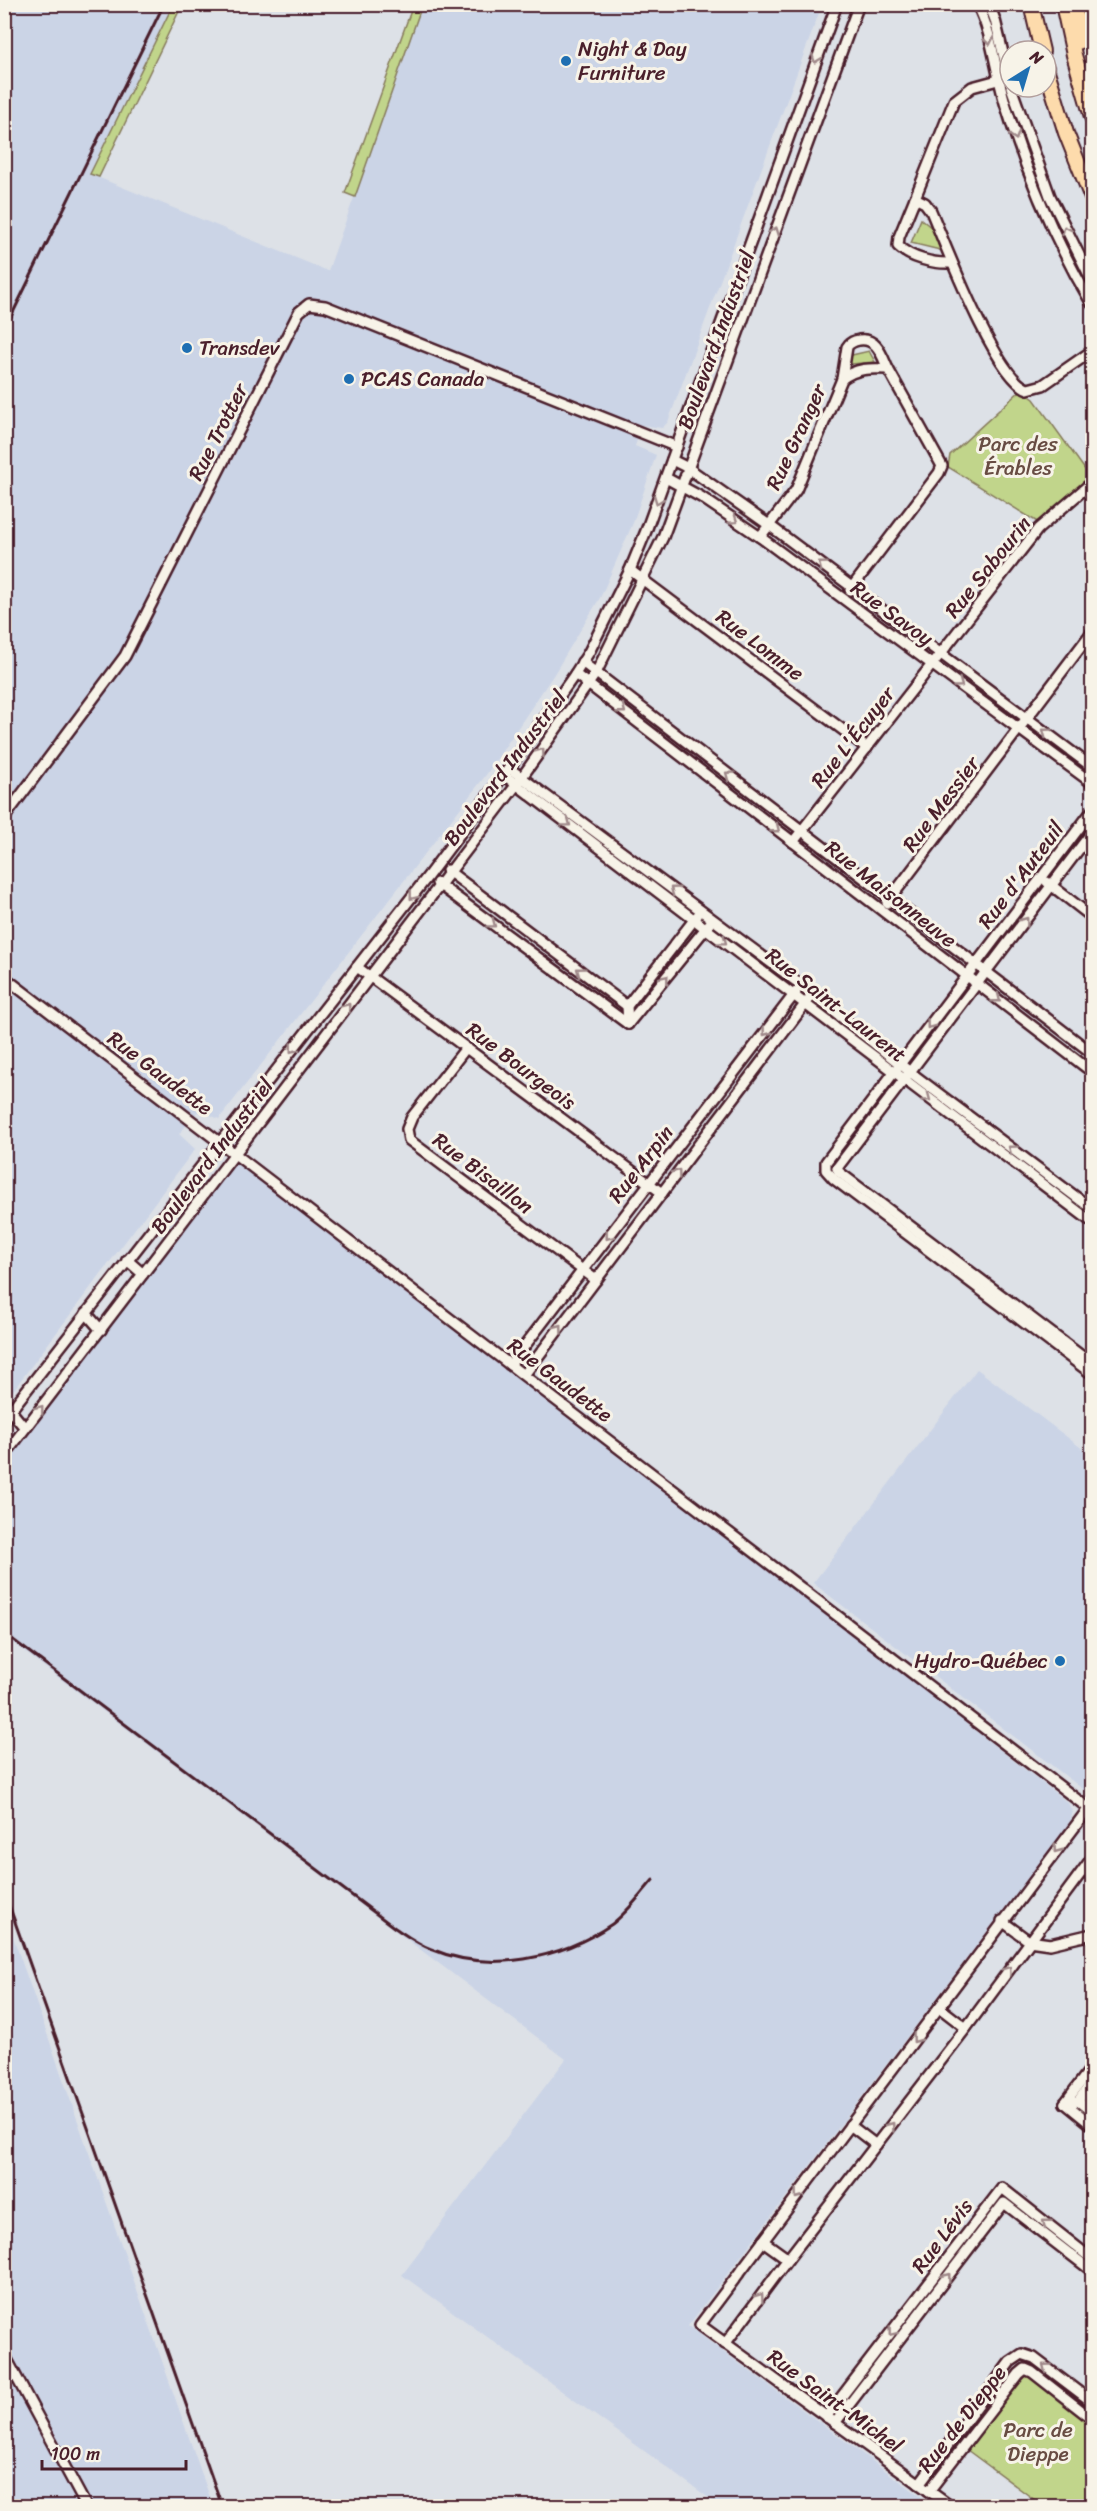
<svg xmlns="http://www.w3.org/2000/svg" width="1097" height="2511" viewBox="0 0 1097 2511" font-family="Sriracha,sans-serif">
<rect width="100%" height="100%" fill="#dde1e7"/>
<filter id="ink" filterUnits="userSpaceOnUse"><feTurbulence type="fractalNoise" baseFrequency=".0167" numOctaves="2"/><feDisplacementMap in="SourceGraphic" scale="12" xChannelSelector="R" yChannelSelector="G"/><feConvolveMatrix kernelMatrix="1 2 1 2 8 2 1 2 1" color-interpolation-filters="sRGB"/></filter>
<g filter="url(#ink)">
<g fill="#cbd4e6">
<path d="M5,5H173L90,174L328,271L422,5H822L668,422L662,428L642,425L635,446L656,455L633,523L601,596L554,674L486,775L219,1119L199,1110L179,1134L195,1149L5,1401Z"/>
<path d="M237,1154L1068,1803L1072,1811L1071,1821L688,2326L934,2506H720L402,2275L566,2059L5,1637L4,1455Z"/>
<path d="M977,1369L1092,1456V1787L1088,1793L813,1583Z"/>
<path d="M5,1914L213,2506H5Z"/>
</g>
<g fill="#c1d58b" stroke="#867a5b" stroke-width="1.5">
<path d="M173,5H182L99,177L90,174Z"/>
<path d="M413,5H422L355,197L345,193Z"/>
<path d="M921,219L933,229L940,250L911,243Z"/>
<path d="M869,351L875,362L851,364L849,359L852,355Z"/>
<path d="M1021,390L1034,399L1091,478L1039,523L948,467L950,455Z"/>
<path d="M1028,2374L1092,2423V2506H1043L963,2447Z"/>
</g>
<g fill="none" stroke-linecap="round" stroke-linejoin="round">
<defs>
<g id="minor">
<path d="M977,4C992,31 996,75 1006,106C1027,175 1055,242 1092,304"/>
<path d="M989,4L995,20L1010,82"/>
<path d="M1009,77L972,87L954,101L915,198L925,203L931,211C945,244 996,379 1028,389L1043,385L1092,351"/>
<path d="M1011,87L1050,196L1092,281"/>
<path d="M915,198L899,237L898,246C910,258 934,264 951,263"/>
<path d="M842,379L847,347C850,342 854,341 859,340C877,337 882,356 888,369"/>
<path d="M672,460L688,468L769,525L1092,767"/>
<path d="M666,478L701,497L760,537L1092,783"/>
<path d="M760,537L796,490L842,379C856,368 870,368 888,369L942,466L939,473L850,590"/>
<path d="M630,570L867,748"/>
<path d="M582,662L1092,1053"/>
<path d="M575,674L1092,1072"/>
<path d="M509,768L801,985L910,1072L1092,1209"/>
<path d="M504,775L1092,1222"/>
<path d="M1092,811L826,1162V1170L834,1179L1092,1374"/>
<path d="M4,818L125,656L299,312L309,304L325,306L677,447"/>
<path d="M793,842L1038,529L1089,485L1092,489"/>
<path d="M447,870L627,1006"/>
<path d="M1047,882L1092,917"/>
<path d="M437,883L628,1024"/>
<path d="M887,903L1092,632"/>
<path d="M357,967L662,1193"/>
<path d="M4,977L1092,1811"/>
<path d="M628,1024L627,1006L697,916"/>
<path d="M628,1024L710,923"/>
<path d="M466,1048L412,1117L407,1129L409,1140L596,1280"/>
<path d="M837,1168L1092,832"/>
<path d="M837,1168L839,1172L1092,1364"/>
<path d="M127,1260L143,1274"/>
<path d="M86,1313L101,1330"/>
<path d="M510,1365L796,992"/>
<path d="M524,1375L809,999"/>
<path d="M11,1411L25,1428"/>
<path d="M4,1419L428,876L509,768L575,674L589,652L630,570L646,531L837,4"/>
<path d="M4,1456L517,784L596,673L663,537L859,4"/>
<path d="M1002,1921L1029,1941L1050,1944L1092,1934"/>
<path d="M940,2008L966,2028"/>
<path d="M1078,2101L1092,2112"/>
<path d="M1065,2103L1092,2067"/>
<path d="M1065,2103L1078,2101L1092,2082"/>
<path d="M1065,2103L1092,2125"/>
<path d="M850,2125L876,2145"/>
<path d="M763,2241L788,2259"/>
<path d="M725,2344L788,2259L966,2028L1092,1858"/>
<path d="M4,2354L86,2506"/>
<path d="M826,2417L1002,2188L1092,2259"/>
<path d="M835,2423L1004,2203L1092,2271"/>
<path d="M919,2484L1010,2362L1022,2354L1034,2358L1092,2402"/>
<path d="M929,2491L1019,2374L1025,2369L1032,2372L1092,2419"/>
<path d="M950,2506L700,2325L1092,1804"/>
</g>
<g id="highway">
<path d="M1031,4L1042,51"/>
<path d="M1063,4L1074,55L1092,117"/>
<path d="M1075,4L1078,42"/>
<path d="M1046,68L1066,133L1092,198"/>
</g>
</defs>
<use href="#minor" stroke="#4a1f2b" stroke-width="14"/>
<use href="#highway" stroke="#4a1f2b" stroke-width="18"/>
<use href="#minor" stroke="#f7f3e8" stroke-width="9"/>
<use href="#highway" stroke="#fddbac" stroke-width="14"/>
<g stroke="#4a1f2b" stroke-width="3">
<path d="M4,331L164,4"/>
<path d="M4,1633L395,1928C407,1936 418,1944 431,1949C490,1974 561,1959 612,1924C628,1912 640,1895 653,1880"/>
<path d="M4,1891L222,2506"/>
</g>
</g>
<defs><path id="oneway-chevron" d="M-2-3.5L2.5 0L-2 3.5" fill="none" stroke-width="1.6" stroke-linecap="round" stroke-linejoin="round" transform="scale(1.5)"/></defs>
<g stroke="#a0898a">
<use href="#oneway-chevron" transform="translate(989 41) rotate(78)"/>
<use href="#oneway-chevron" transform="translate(816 59) rotate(111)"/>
<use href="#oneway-chevron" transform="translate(1015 136) rotate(72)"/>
<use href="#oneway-chevron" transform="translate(1066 230) rotate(-115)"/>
<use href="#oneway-chevron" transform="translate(775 231) rotate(-70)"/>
<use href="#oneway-chevron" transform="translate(658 500) rotate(111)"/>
<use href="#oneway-chevron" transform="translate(734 520) rotate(34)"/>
<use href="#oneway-chevron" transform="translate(822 565) rotate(-143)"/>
<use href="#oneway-chevron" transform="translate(959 684) rotate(36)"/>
<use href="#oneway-chevron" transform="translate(622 710) rotate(38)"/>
<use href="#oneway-chevron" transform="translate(1046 732) rotate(-143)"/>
<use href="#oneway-chevron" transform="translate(541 752) rotate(-54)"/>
<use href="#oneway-chevron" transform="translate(729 775) rotate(-143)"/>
<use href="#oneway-chevron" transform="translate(567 823) rotate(37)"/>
<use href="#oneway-chevron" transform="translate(776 829) rotate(38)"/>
<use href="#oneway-chevron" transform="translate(674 890) rotate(-143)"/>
<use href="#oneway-chevron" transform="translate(413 896) rotate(128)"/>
<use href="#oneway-chevron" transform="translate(1025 921) rotate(-53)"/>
<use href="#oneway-chevron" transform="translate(492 924) rotate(37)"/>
<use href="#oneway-chevron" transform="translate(723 941) rotate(37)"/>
<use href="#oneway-chevron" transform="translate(580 971) rotate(-143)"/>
<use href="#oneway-chevron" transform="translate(665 979) rotate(-51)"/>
<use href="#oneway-chevron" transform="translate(997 999) rotate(38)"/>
<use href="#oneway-chevron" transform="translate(347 1007) rotate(-53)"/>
<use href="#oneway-chevron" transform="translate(930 1025) rotate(127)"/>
<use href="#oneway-chevron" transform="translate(766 1032) rotate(127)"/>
<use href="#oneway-chevron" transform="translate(293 1049) rotate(128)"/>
<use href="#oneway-chevron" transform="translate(927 1098) rotate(37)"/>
<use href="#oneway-chevron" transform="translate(1012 1149) rotate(-143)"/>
<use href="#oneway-chevron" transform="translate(677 1173) rotate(-53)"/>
<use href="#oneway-chevron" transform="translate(609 1236) rotate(128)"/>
<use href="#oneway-chevron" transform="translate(559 1328) rotate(-53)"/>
<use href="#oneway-chevron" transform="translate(40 1409) rotate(-52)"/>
<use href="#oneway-chevron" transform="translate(1057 1849) rotate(127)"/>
<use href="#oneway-chevron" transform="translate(1008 1970) rotate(-54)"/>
<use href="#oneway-chevron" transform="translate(916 2039) rotate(127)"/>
<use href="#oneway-chevron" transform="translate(891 2126) rotate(-53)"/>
<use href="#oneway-chevron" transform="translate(798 2195) rotate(127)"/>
<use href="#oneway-chevron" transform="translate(1046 2223) rotate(-142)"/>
<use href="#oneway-chevron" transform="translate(947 2277) rotate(-52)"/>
<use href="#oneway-chevron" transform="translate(760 2297) rotate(-54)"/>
<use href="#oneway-chevron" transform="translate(892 2332) rotate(128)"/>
<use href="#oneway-chevron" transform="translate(1046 2367) rotate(-143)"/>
</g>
</g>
<g fill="#1f6fb2" stroke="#f7f3e8" stroke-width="2">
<circle cx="566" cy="61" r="6"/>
<circle cx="187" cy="348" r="6"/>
<circle cx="349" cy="379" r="6"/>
<circle cx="1060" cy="1661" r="6"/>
</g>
<g text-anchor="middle" stroke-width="6" stroke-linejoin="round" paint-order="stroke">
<g font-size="21" fill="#4a1f2b" stroke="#f7f3e8" text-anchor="start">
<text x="578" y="56">Night &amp; Day<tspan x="578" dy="24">Furniture</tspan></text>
<text x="199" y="355">Transdev</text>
<text x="361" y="386">PCAS Canada</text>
<text x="1048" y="1668" text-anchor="end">Hydro-Québec</text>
</g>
<g font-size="21" fill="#4a1f2b" stroke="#f7f3e8">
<text transform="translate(716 340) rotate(-70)" y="7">Boulevard Industriel</text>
<text transform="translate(218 432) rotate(-63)" y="7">Rue Trotter</text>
<text transform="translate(796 437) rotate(-65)" y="7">Rue Granger</text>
<text transform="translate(988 567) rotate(-51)" y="7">Rue Sabourin</text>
<text transform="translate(892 613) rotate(36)" y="7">Rue Savoy</text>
<text transform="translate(760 645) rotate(37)" y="7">Rue Lomme</text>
<text transform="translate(853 737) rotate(-52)" y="7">Rue L'Écuyer</text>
<text transform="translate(505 768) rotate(-53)" y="7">Boulevard Industriel</text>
<text transform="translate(941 804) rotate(-53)" y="7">Rue Messier</text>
<text transform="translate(1021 875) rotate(-53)" y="7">Rue d'Auteuil</text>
<text transform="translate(891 894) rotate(38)" y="7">Rue Maisonneuve</text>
<text transform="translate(836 1005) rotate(38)" y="7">Rue Saint-Laurent</text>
<text transform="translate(521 1066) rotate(37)" y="7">Rue Bourgeois</text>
<text transform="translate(160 1073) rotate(37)" y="7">Rue Gaudette</text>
<text transform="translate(212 1156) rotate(-53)" y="7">Boulevard Industriel</text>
<text transform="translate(641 1164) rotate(-52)" y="7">Rue Arpin</text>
<text transform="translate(483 1173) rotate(37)" y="7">Rue Bisaillon</text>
<text transform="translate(560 1380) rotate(37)" y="7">Rue Gaudette</text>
<text transform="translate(942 2236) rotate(-53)" y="7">Rue Lévis</text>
<text transform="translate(835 2401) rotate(36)" y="7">Rue Saint-Michel</text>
<text transform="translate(962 2419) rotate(-52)" y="7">Rue de Dieppe</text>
</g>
<g font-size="21" fill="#684c43" stroke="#f7f3e8">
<text x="1018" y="451">Parc des<tspan x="1018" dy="24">Érables</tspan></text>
<text x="1038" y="2437">Parc de<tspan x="1038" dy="24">Dieppe</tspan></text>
</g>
</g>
<rect width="1097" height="2511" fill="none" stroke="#f7f3e8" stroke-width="24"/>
<rect x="12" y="12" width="1073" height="2487" fill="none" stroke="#4a1f2b" stroke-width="2" filter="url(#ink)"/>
<g transform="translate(1028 69) rotate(37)"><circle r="28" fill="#f7f3e8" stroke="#b29e9c" stroke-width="1.5"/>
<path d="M0-4.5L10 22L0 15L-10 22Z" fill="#1f6fb2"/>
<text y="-9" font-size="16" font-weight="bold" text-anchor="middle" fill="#4a1f2b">N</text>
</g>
<path d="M42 2460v9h144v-9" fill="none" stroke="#4a1f2b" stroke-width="3"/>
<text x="51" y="2460" font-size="18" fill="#4a1f2b" stroke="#f7f3e8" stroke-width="4.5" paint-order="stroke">100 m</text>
</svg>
